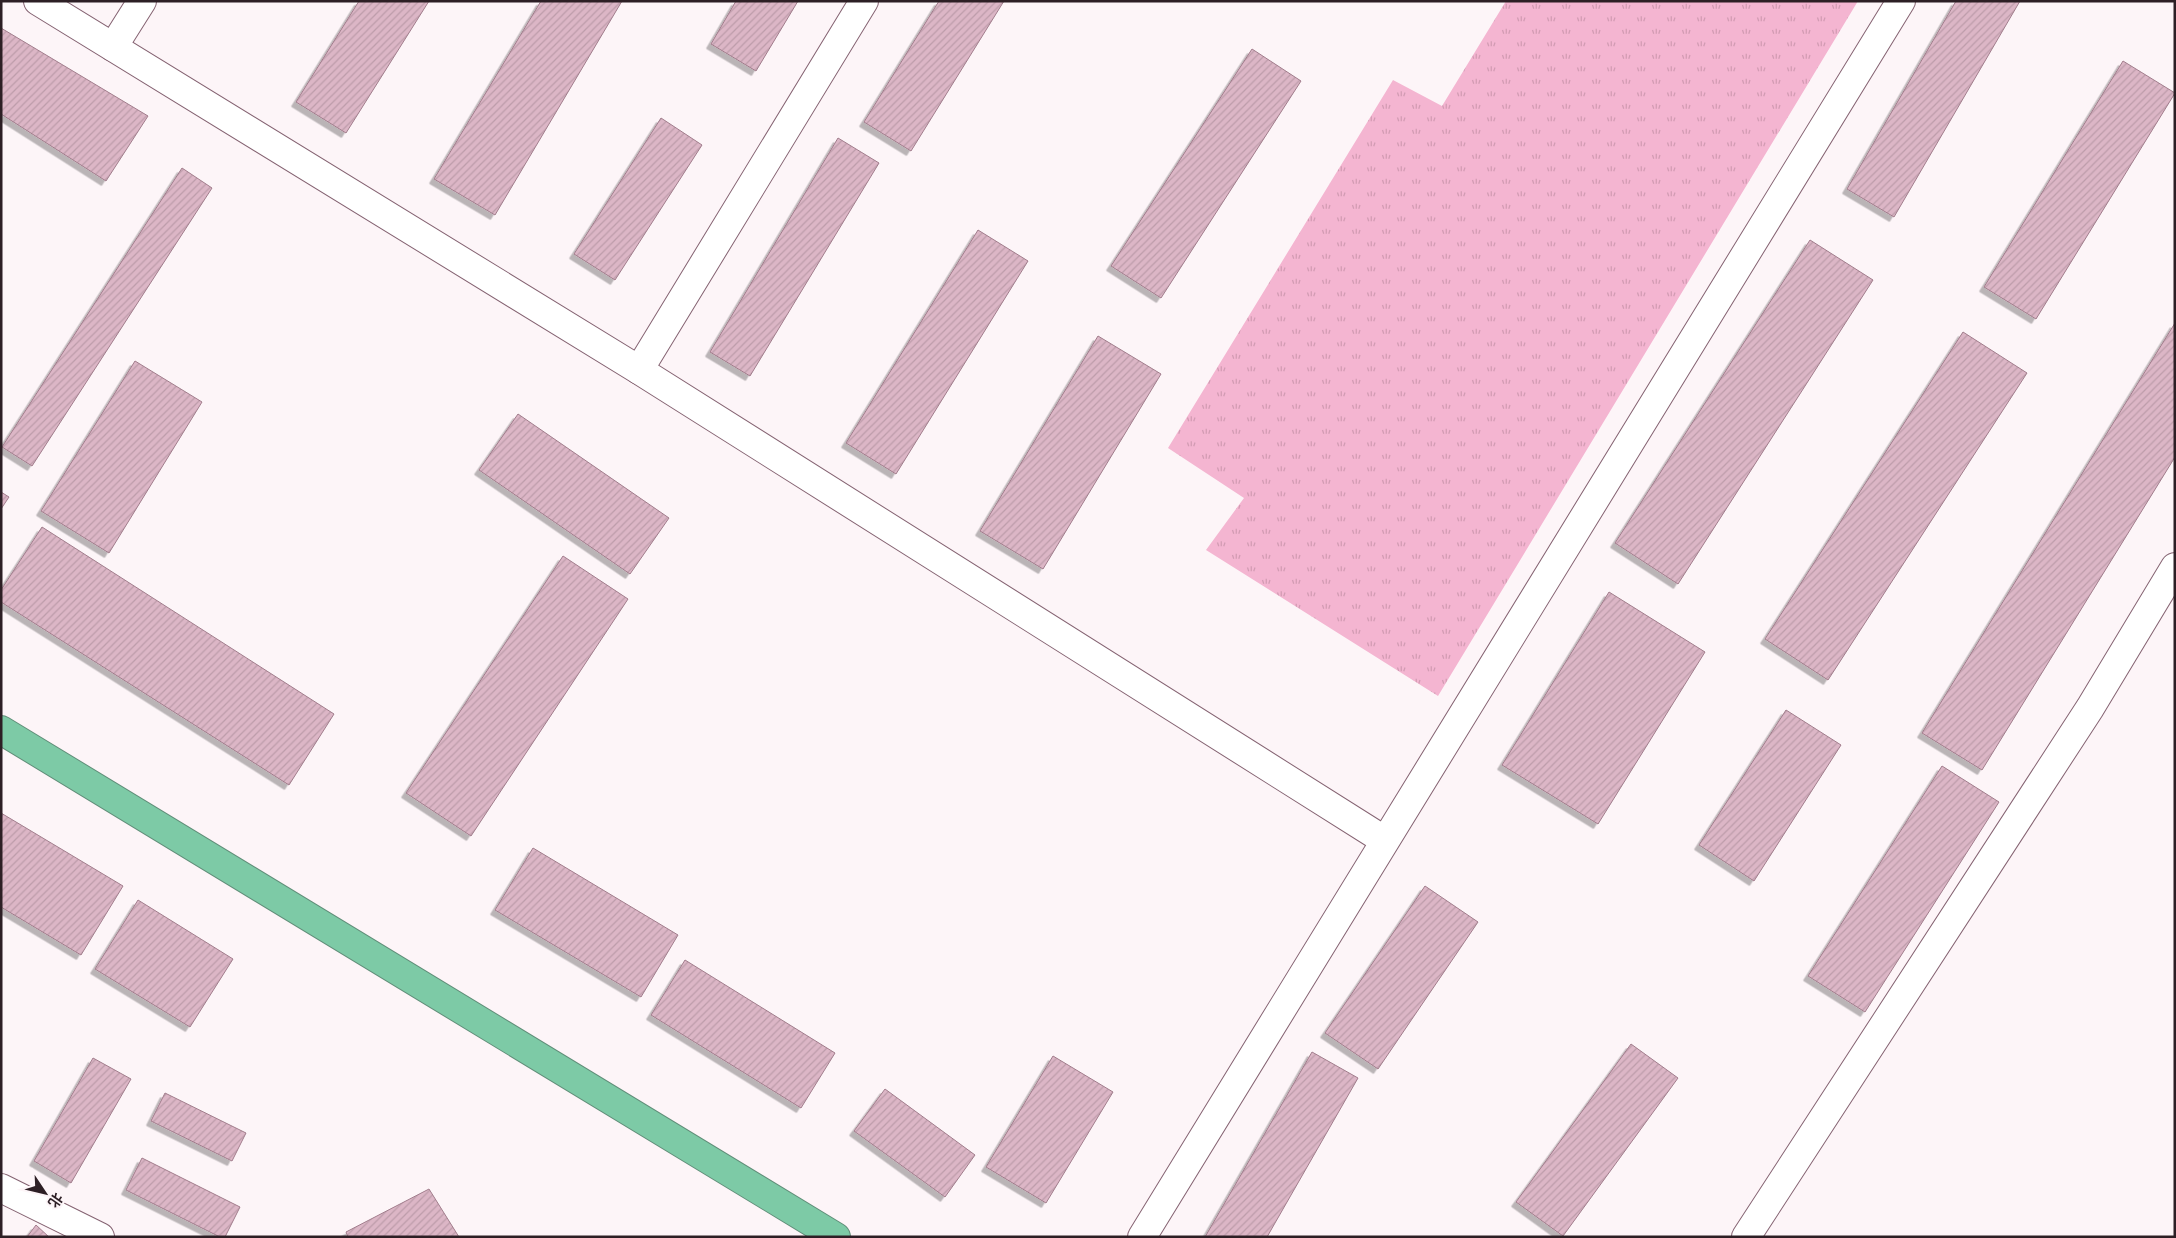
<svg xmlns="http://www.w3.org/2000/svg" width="2176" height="1238" viewBox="0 0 2176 1238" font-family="'Sofia Sans Condensed','Noto Sans SC',sans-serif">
<defs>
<pattern id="grass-tufts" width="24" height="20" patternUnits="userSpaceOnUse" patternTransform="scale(1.25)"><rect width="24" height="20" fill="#f4b5d1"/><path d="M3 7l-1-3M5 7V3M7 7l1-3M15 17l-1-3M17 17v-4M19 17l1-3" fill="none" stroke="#d29bb3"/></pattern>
<pattern id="building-hatch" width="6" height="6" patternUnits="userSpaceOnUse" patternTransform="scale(1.25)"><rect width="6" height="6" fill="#dcb6c6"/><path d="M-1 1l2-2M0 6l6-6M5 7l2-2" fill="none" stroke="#bd9caa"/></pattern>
<filter id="shadow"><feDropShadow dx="-4.5" dy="4.5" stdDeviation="0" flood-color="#0004"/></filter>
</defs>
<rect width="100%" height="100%" fill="#fdf5f8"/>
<path fill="url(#grass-tufts)" d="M1506,1H1858L1438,696L1206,550L1244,498L1168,448L1393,80L1442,106Z"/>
<g fill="url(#building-hatch)" stroke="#a17d8c" filter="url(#shadow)">
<path d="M359,1H429L346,133L296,102Z"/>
<path d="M541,1H622L495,215L434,179Z"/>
<path d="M736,1H798L756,71L711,44Z"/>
<path d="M939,1H1004L911,151L864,122Z"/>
<path d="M1956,1H2020L1894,217L1847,189Z"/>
<path d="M1,28L148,116L106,181L1,114Z"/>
<path d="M1252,49L1301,81L1161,298L1111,266Z"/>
<path d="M2123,61L2175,93L2036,319L1984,287Z"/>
<path d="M661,118L702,145L615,280L574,254Z"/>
<path d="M838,138L879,163L750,376L710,352Z"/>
<path d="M182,168L212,188L32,466L2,447Z"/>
<path d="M978,230L1028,261L896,474L846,443Z"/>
<path d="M1810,240L1873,280L1678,584L1615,543Z"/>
<path d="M2175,323V457L1982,770L1922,733Z"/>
<path d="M1963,332L2027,373L1828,680L1765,639Z"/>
<path d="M1098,336L1161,374L1043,569L980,531Z"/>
<path d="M135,361L202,402L109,553L41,511Z"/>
<path d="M518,414L669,518L630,574L479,470Z"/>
<path d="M1,492L9,497L1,509Z"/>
<path d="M42,527L334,714L289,785L1,602V590Z"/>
<path d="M563,556L628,599L471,836L406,793Z"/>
<path d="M1609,592L1705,652L1598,824L1502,765Z"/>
<path d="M1786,710L1841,745L1754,881L1699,845Z"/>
<path d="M1942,766L1999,802L1865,1012L1808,976Z"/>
<path d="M1,813L123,886L81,955L1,907Z"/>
<path d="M533,848L678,935L641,997L495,910Z"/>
<path d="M1425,886L1478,922L1378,1069L1325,1033Z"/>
<path d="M138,900L233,959L190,1027L95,969Z"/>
<path d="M685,960L835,1053L801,1108L651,1015Z"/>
<path d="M1631,1044L1678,1078L1563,1236L1516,1202Z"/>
<path d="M1312,1052L1358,1078L1267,1237H1205Z"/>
<path d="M1053,1056L1113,1092L1046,1203L986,1167Z"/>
<path d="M93,1058L131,1079L71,1183L34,1161Z"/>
<path d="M885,1089L975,1155L945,1197L854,1131Z"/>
<path d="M165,1093L246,1133L232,1161L151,1121Z"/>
<path d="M142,1158L240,1207L225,1237H220L126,1190Z"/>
<path d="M429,1189L459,1237H348L346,1232Z"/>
<path d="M36,1225L49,1237H27Z"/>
</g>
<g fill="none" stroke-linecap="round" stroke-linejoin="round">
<defs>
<g id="minor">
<path d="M38,1L639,370L1384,840"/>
<path d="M113,47L142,1"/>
<path d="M639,370L864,1"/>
<path d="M1,1188L100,1237"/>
<path d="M1142,1237L1901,1"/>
<path d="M1746,1237L2090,708L2175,567"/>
</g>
<path id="highway" d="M1,730L836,1237"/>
</defs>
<use href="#minor" stroke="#856372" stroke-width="30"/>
<use href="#highway" stroke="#618e79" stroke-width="30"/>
<use href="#minor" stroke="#fff" stroke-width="28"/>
<use href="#highway" stroke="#7dcaa6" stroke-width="28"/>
</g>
<rect width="2176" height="1238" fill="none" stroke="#2d1f25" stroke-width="5"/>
<g transform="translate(45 1193) rotate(125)" stroke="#fdf5f8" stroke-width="4" paint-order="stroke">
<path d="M0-4L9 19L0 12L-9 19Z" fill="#2d1f25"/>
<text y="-8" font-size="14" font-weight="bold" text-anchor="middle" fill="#2d1f25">北</text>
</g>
</svg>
